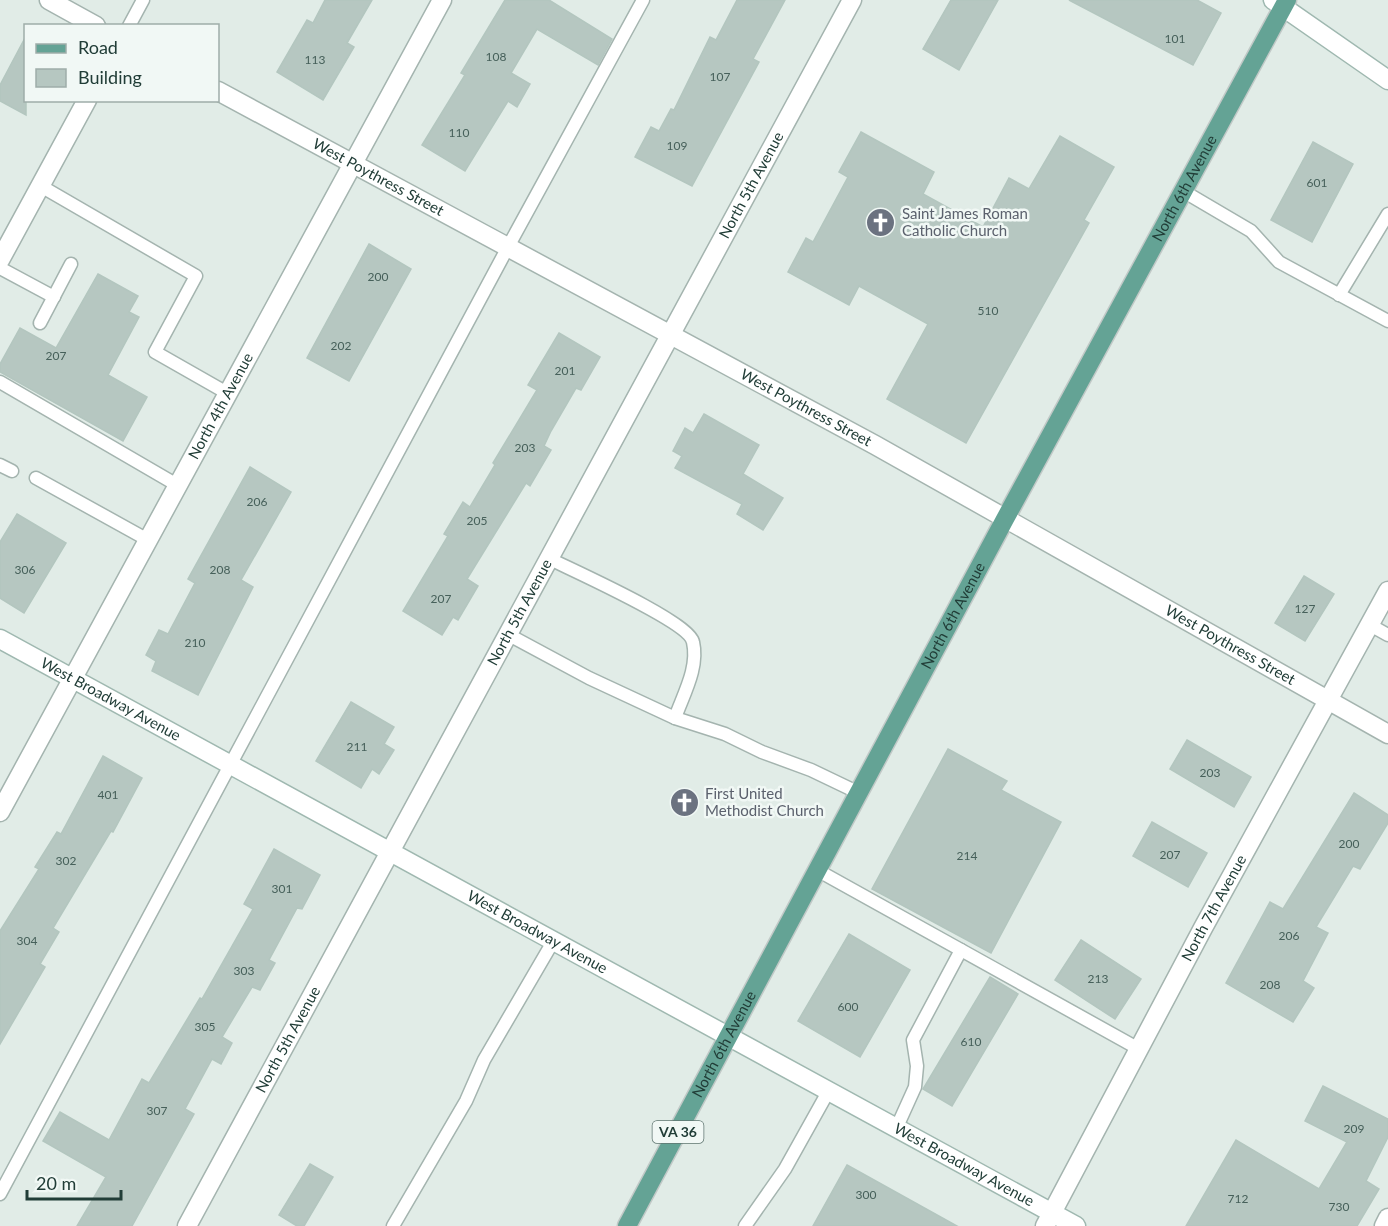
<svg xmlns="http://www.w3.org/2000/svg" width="1388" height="1226" viewBox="0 0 1388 1226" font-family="Lato,sans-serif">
<rect width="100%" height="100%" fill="#e1ece7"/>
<g fill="#b6c7c1" stroke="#b3c6bf" stroke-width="1.5">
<path d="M325,0H372L347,43L354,47L323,100L277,72L307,20L313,23Z"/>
<path d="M505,0H549L612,39L598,65L537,29L511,73L530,84L517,107L508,101L465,171L422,145L465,75L461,73Z"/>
<path d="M737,0H785L753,59L759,62L692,186L635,157L651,127L659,131L671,109L674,110L710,37L716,40Z"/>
<path d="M951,0H998L959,70L923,49Z"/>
<path d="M1069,0H1197L1221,13L1193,65Z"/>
<path d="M26,36V115L0,101V85Z"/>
<path d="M861,132L934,172L923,194L983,227L1009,178L1029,189L1060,136L1114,167L1084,220L1089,223L966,443L887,399L928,324L859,286L849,305L788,272L806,238L813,242L848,177L839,172Z"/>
<path d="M1313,142L1353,164L1312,242L1271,220Z"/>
<path d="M369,244L411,269L349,381L307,358Z"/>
<path d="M98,274L138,296L129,312L139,317L108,375L147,397L123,441L0,372V364L20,328L56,348Z"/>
<path d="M559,333L600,357L581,390L576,388L551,431L544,446L551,450L530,486L526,483L467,579L478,586L458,620L453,617L442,635L403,611L448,536L444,534L463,502L470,507L495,465L493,463L537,390L528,385Z"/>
<path d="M704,414L759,445L743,474L783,498L763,530L737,514L742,504L675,468L682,456L673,451L685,428L693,433Z"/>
<path d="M250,467L291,492L241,580L253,587L198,695L152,671L156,661L146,655L159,630L168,634L195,583L188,579Z"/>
<path d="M17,514L66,543L24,613L0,598V542Z"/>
<path d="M1304,576L1334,594L1305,641L1275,623Z"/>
<path d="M351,702L394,727L384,744L394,750L379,774L372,769L361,788L316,761Z"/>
<path d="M1187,740L1251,777L1234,807L1170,769Z"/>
<path d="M948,749L1007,781L1001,790L1061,822L991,953L872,889Z"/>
<path d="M103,756L142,778L113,832L111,831L53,928L59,932L40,964L45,967L0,1044V931L39,869L35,867L57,832L61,834Z"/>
<path d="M1354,793L1388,815V823L1360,869L1353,866L1316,927L1328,933L1303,981L1314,988L1293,1022L1226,983L1270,902L1283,909Z"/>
<path d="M1152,822L1207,853L1188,887L1133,856Z"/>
<path d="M274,849L320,875L302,909L297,908L269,960L275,963L260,990L252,987L222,1037L232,1043L221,1064L212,1059L185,1109L194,1114L132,1226H77L106,1177L43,1141L60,1112L109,1140L142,1079L149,1083L200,998L202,999L253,909L244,904Z"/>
<path d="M849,934L910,970L860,1057L798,1021Z"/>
<path d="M1081,940L1141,979L1115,1019L1055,980Z"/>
<path d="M990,977L1018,994L952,1106L923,1089Z"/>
<path d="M1323,1086L1388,1119V1137L1366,1181L1379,1189L1357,1226H1186L1236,1140L1319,1189L1347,1142L1305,1121Z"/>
<path d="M310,1164L333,1177L304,1226H297L279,1215Z"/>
<path d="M847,1165L957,1226H813Z"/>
</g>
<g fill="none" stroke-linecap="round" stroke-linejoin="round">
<defs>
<g id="lane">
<path d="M129,26L143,0"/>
<path d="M39,185L196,276L155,352L227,393"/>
<path d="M1183,191L1251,231L1279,262L1388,321"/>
<path d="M0,268L54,297"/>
<path d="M1339,295L1388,214"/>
<path d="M40,323L71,264"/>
<path d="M0,382L177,485"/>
<path d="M0,465L12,471"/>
<path d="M36,478L148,540"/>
<path d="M550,559C574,571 689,622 693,642C699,668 683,695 675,718"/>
<path d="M1370,625L1388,635"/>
<path d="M509,635L589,678L675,718L725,734L762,752L811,770L859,793"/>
<path d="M817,870L1139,1049"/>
<path d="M896,1129L915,1087L917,1066L913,1040L961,950"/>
<path d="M0,1194L508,247L643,0"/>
<path d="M393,1226L466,1101L484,1060L554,940"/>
<path d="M745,1226L785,1169L828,1092"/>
</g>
<g id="street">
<path d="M49,0L96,26"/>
<path id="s1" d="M218,91L875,445L1388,734"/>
<path d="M0,260L87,100"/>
<path id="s2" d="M0,812L442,0"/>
<path id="s3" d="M187,1226L852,0"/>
<path id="s4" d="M1045,1226L1203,928L1388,591"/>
<path d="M1384,1226L1388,1218"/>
</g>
<g id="secondary">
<path d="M1273,0L1388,80"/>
<path id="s5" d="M0,639L1076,1226"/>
</g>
<g id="primary">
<path id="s6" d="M627,1226L1005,519L1287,0"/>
</g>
</defs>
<use href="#lane" stroke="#a4b4af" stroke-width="15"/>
<use href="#street" stroke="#a4b4af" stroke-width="21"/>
<use href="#secondary" stroke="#9fb8b0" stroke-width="21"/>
<use href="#primary" stroke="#c1c9c7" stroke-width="21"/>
<use href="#lane" stroke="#fff" stroke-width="12"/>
<use href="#street" stroke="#fff" stroke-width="18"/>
<use href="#secondary" stroke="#fff" stroke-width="18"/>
<use href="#primary" stroke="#64a395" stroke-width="18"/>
</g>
<defs>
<symbol id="church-disc" viewBox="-11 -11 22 22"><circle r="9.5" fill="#6b7280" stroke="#f1f8f5"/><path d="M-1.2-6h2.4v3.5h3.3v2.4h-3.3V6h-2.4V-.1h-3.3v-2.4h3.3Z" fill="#fff"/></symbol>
</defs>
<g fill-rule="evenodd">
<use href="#church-disc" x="864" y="206" width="33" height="33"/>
<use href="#church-disc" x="668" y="786" width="33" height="33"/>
</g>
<g text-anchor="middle" stroke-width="5" stroke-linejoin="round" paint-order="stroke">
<g font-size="12" fill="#46605a">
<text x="1175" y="43">101</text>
<text x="496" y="61">108</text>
<text x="315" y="64">113</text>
<text x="720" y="81">107</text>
<text x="459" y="137">110</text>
<text x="677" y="150">109</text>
<text x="1317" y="187">601</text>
<text x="378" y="281">200</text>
<text x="988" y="315">510</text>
<text x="341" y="350">202</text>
<text x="56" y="360">207</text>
<text x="565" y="375">201</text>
<text x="525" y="452">203</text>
<text x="257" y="506">206</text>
<text x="477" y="525">205</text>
<text x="25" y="574">306</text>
<text x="220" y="574">208</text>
<text x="441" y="603">207</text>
<text x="1305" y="613">127</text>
<text x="195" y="647">210</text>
<text x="357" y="751">211</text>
<text x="1210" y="777">203</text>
<text x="108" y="799">401</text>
<text x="1349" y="848">200</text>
<text x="1170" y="859">207</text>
<text x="967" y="860">214</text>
<text x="66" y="865">302</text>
<text x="282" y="893">301</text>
<text x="1289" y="940">206</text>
<text x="27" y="945">304</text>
<text x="244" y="975">303</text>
<text x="1098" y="983">213</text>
<text x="1270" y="989">208</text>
<text x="848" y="1011">600</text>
<text x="205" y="1031">305</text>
<text x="971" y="1046">610</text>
<text x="157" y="1115">307</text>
<text x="1354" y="1133">209</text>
<text x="866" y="1199">300</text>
<text x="1238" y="1203">712</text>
<text x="1339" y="1211">730</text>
</g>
<rect fill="#f1f8f5" stroke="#5f7570" stroke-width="1.5" x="652.5" y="1121" width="51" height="22" rx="4.5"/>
<g font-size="14" font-weight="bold" fill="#213d37">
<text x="678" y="1137">VA 36</text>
</g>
<g font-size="15" fill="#213d37" stroke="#f1f8f5">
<text dy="5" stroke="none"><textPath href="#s1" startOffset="182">West Poythress Street</textPath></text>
<text dy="5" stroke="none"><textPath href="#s3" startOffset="1184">North 5th Avenue</textPath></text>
<text dy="5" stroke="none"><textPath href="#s6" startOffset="1178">North 6th Avenue</textPath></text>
<text dy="5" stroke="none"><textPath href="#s2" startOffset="462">North 4th Avenue</textPath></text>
<text dy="5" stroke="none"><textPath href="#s1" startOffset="668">West Poythress Street</textPath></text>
<text dy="5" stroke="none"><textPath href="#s3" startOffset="698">North 5th Avenue</textPath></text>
<text dy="5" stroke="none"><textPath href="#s6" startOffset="692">North 6th Avenue</textPath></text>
<text dy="5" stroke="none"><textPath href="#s1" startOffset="1154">West Poythress Street</textPath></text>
<text dy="5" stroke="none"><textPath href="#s5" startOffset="126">West Broadway Avenue</textPath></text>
<text dy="5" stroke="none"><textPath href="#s4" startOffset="360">North 7th Avenue</textPath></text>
<text dy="5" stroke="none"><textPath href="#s5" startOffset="612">West Broadway Avenue</textPath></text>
<text dy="5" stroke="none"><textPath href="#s3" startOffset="212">North 5th Avenue</textPath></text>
<text dy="5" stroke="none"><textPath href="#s6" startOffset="206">North 6th Avenue</textPath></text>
<text dy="5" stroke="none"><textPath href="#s5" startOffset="1098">West Broadway Avenue</textPath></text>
</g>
<g font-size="15" fill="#5b616d" stroke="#f1f8f5" text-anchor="start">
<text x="902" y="219">Saint James Roman<tspan x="902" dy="17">Catholic Church</tspan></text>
<text x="705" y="799">First United<tspan x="705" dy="17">Methodist Church</tspan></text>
</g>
</g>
<rect x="24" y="24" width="195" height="78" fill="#f1f8f5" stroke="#9eada9" stroke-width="1.5"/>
<rect x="36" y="44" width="30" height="9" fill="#64a395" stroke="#9eada9" stroke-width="1.5"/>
<text x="78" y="54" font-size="18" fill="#213d37">Road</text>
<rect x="36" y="69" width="30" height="18" fill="#b6c7c1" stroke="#9eada9" stroke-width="1.5"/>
<text x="78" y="84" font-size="18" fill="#213d37">Building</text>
<path d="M27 1190v9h94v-9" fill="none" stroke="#213d37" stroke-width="3"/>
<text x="36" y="1190" font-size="18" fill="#213d37" stroke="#f1f8f5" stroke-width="4.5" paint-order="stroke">20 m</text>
</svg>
